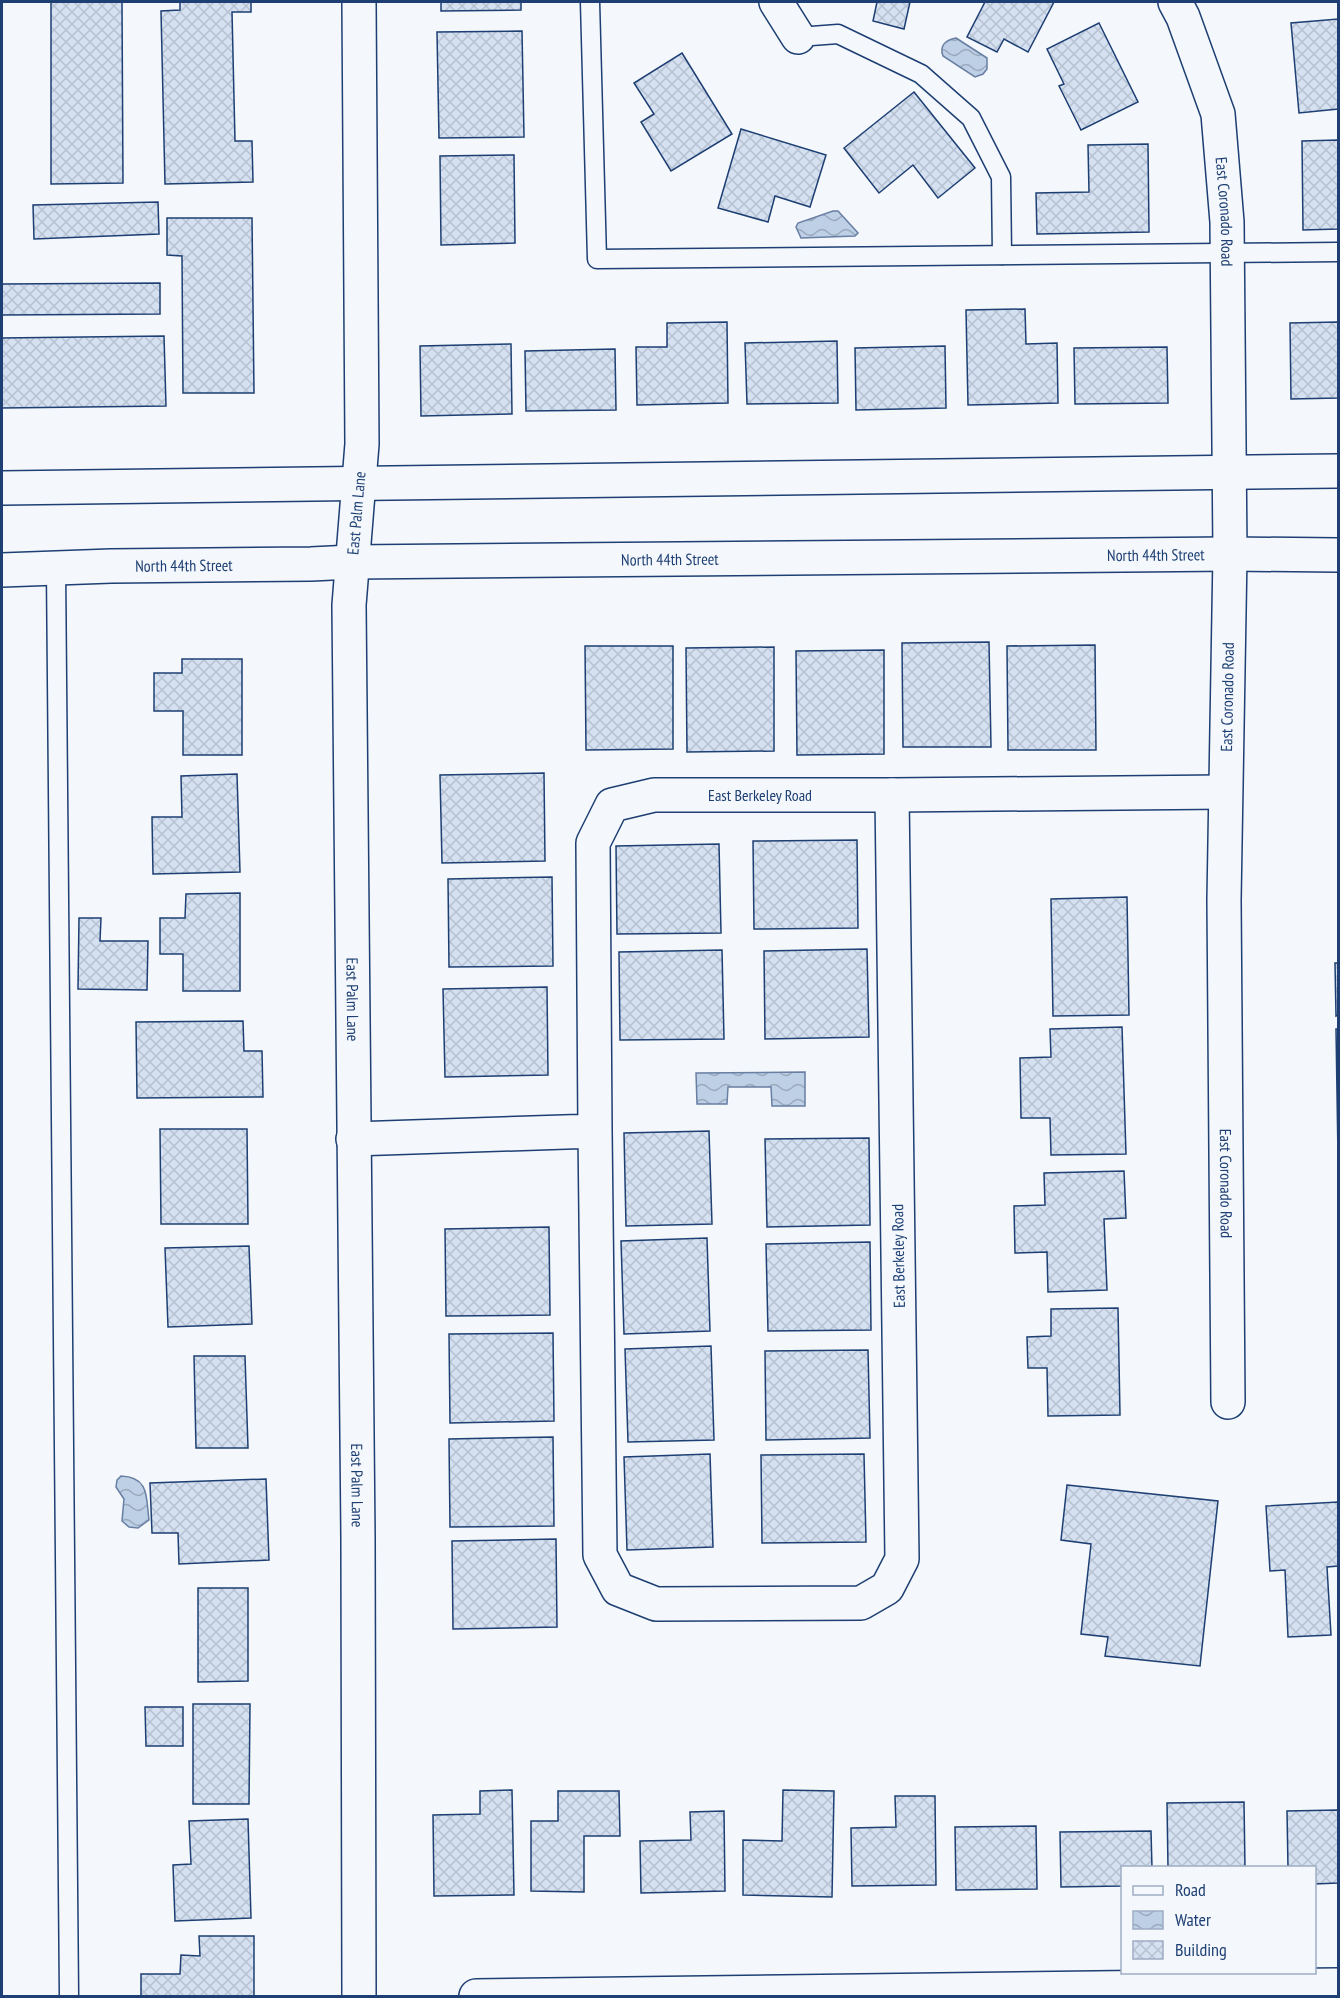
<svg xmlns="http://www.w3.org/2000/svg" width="1340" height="1998" viewBox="0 0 1340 1998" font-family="'PT Sans Narrow',sans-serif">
<defs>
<pattern id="water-waves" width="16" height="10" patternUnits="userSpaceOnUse" patternTransform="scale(1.5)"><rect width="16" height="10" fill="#bed0e5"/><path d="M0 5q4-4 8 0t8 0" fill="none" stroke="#9aaabe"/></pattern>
<pattern id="building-cross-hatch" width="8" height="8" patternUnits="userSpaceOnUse" patternTransform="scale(1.5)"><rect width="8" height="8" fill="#d5e0f0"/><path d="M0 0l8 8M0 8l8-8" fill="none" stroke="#b6c1d1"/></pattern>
</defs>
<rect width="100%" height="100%" fill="#f4f7fb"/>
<g fill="url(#water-waves)" stroke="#687fa3" stroke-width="1.5">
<path d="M956,38L987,58V69L983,74L975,77L943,56C939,45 946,40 956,38Z"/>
<path d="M833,211H838L858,233L855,236L801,238L796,227L798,223Z"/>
<path d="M805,1072V1106H772L771,1087H728L727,1104H697L696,1073Z"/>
<path d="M121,1476C150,1477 146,1498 149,1520L138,1528L129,1527L122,1521L124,1499L116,1487L117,1480Z"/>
</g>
<g fill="url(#building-cross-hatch)" stroke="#1d3f73" stroke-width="1.5">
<path d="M51,2H122L123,183L51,184Z"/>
<path d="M180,2H251V12H232L235,141H252L253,182L165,184L161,11L180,10Z"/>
<path d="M441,2H521V10L441,11Z"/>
<path d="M877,2H910L904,29L873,21Z"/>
<path d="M985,2H1054L1028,52L1004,39L997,52L967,37Z"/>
<path d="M1338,19V109L1299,113L1291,23Z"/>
<path d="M1099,23L1138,102L1081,130L1059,86L1064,84L1047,49Z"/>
<path d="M522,31L524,137L439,138L437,32Z"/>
<path d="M682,53L732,134L671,171L641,122L654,114L634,83Z"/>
<path d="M914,92L975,168L938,198L913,165L879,193L844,148Z"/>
<path d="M741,129L826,155L810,207L775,196L768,222L718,208Z"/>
<path d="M1338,140V229L1303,230L1302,141Z"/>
<path d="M1148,144L1149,232L1037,234L1036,193L1089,192L1088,145Z"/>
<path d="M514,155L515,243L441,245L440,156Z"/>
<path d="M158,202L159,234L34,239L33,205Z"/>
<path d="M167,218H252L254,393H183L182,256L167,255Z"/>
<path d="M160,283V314L2,315V284Z"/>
<path d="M1025,309L1026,344L1057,343L1058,403L968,405L966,310Z"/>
<path d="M727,322L728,403L637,405L636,347H667V323Z"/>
<path d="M1338,322V398L1291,399L1290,323Z"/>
<path d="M164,336L166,406L2,408V338Z"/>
<path d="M837,341L838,403L747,404L745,343Z"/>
<path d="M511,344L512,414L421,416L420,346Z"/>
<path d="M945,346L946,408L856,410L855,348Z"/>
<path d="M1167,347L1168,403L1075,404L1074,348Z"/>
<path d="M615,349L616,410L526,411L525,351Z"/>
<path d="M989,642L991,747H903L902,643Z"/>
<path d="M1095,645L1096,750H1008L1007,646Z"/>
<path d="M585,646H673V749L586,750Z"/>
<path d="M774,647V751L687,752L686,648Z"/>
<path d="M884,650V754L797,755L796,651Z"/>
<path d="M182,659H242V755H183V711H154V673H182Z"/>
<path d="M544,773L545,861L442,863L440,775Z"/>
<path d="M237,774L240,872L153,874L152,817H182L181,776Z"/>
<path d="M857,840L858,928L754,929L753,841Z"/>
<path d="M719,844L721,933L617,934L616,846Z"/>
<path d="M552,877L553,966L449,967L448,879Z"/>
<path d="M240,893V991H183V954H160V918H185L186,894Z"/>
<path d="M1127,897L1129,1015L1053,1016L1051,899Z"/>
<path d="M79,918H101L100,941H148L147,990L78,989Z"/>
<path d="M867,949L869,1037L765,1039L764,951Z"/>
<path d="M722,950L724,1039L620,1040L619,952Z"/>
<path d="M1335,963H1338V1015L1336,1016Z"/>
<path d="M547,987L548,1075L445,1077L443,989Z"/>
<path d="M243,1021L244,1051H262L263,1097L137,1098L136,1022Z"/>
<path d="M1122,1027L1126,1154L1051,1155L1050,1118H1021L1020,1058L1051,1057L1050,1029Z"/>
<path d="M1336,1029H1338V1157Z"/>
<path d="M160,1129H247L248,1224H161Z"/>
<path d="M709,1131L712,1224L626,1226L624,1133Z"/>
<path d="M869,1138L870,1225L767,1227L765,1139Z"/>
<path d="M1124,1171L1126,1218L1104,1219L1107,1290L1048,1292L1047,1252L1015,1253L1014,1206L1045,1205L1044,1173Z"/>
<path d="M549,1227L550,1315L446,1316L445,1229Z"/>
<path d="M707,1238L710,1331L624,1334L621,1241Z"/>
<path d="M870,1242L871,1330L768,1331L766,1244Z"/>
<path d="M249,1246L252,1324L168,1327L165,1248Z"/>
<path d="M1118,1308L1120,1415L1048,1416L1047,1368H1028L1027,1337L1051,1336V1309Z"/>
<path d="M553,1333L554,1421L450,1423L449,1334Z"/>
<path d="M711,1346L714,1440L628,1442L625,1349Z"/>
<path d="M868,1350L870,1438L766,1440L765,1351Z"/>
<path d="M194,1356H245L248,1448H196Z"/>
<path d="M553,1437L554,1526L450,1527L449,1439Z"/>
<path d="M710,1454L713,1547L627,1550L624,1457Z"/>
<path d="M864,1454L866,1542L762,1543L761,1455Z"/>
<path d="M266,1479L269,1560L179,1564L178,1533H152L150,1483Z"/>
<path d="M1067,1485L1218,1501L1200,1666L1105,1656L1108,1637L1081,1634L1091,1544L1061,1540Z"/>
<path d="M1338,1502V1566L1327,1567L1331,1635L1288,1637L1285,1570L1270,1571L1266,1506Z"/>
<path d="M556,1539L557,1627L453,1629L452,1541Z"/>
<path d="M198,1588H248V1681L198,1682Z"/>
<path d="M193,1704H250L249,1804H193Z"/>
<path d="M145,1707H183V1746H146Z"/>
<path d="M512,1790L514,1895L434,1896L433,1815L480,1814V1791Z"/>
<path d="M783,1790L834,1791L832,1897L743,1895V1840L782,1841Z"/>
<path d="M558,1791H619L620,1836H584V1892L531,1891V1821H558Z"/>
<path d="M895,1796H935L936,1885L852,1886L851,1828L896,1827Z"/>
<path d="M1244,1802L1245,1868H1168L1167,1803Z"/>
<path d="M1338,1810V1883L1314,1884V1868H1288L1287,1811Z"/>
<path d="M724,1811L725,1891L641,1893L640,1841L691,1840L690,1812Z"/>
<path d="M248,1819L251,1918L175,1921L173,1865L191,1864L189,1821Z"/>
<path d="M1036,1826L1037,1889L956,1890L955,1827Z"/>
<path d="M1151,1831L1152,1868H1122V1886L1061,1887L1060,1832Z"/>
<path d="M199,1936H254V1996H141V1974H180L181,1955L200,1956Z"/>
</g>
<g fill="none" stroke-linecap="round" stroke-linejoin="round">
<defs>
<g id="lane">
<path d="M590,2L597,259L1338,252"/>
<path d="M798,37L838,34L921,74L971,118L1001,177L1002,255"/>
<path d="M56,569L69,1996"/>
</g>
<g id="street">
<path d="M776,2L798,37"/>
<path id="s1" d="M1175,2L1183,17L1218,114L1227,222L1230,554L1224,900L1228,1402"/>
<path d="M892,795L1225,792"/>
<path d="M353,1139L595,1131L600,1555L618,1589L656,1604L861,1603L887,1588L902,1559L892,795H654L612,805L593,843L595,1131"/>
<path d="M476,1996L1338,1985"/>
</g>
<g id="secondary">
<path id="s2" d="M359,2L362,444L349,605L358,1538L359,1996"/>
</g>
<g id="primary">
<path d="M2,488L1338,471"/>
<path id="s3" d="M2,570L111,566L311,564L352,562L1230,554L1338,555"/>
</g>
</defs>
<use href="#lane" stroke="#1d3f73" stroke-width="21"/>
<use href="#street" stroke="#1d3f73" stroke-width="36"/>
<use href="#secondary" stroke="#1d3f73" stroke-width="36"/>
<use href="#primary" stroke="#1d3f73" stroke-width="36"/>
<use href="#lane" stroke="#f4f7fb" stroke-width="18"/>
<use href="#street" stroke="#f4f7fb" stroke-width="33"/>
<use href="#secondary" stroke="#f4f7fb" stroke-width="33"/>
<use href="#primary" stroke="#f4f7fb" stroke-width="33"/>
</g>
<g text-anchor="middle" stroke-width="4.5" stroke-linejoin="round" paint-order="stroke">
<g font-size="16" fill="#1d3f73" stroke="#f4f7fb">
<text dy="6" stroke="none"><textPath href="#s1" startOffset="218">East Coronado Road</textPath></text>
<text transform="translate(356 513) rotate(-85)" y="6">East Palm Lane</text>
<text dy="6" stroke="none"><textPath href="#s3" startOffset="1154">North 44th Street</textPath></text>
<text dy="6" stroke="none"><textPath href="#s3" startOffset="668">North 44th Street</textPath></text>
<text dy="6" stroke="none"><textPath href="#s3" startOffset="182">North 44th Street</textPath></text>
<text transform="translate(1227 697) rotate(-89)" y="6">East Coronado Road</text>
<text x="760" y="801">East Berkeley Road</text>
<text dy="6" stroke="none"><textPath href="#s2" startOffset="998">East Palm Lane</textPath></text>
<text dy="6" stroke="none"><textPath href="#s1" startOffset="1190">East Coronado Road</textPath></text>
<text transform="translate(898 1256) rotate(-91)" y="6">East Berkeley Road</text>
<text dy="6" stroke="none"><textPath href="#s2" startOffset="1484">East Palm Lane</textPath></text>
</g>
</g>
<rect width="1340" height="1998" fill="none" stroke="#1d3f73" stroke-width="6"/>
<rect x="1121" y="1866" width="195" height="108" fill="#f4f7fb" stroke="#9eadc5" stroke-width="1.5"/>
<rect x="1133" y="1886" width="30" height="9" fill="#f4f7fb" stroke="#9eadc5" stroke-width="1.5"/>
<text x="1175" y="1896" font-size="18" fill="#1d3f73">Road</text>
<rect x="1133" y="1911" width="30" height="18" fill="url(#water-waves)" stroke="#9eadc5" stroke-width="1.5"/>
<text x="1175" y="1926" font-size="18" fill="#1d3f73">Water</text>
<rect x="1133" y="1941" width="30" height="18" fill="url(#building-cross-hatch)" stroke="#9eadc5" stroke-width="1.5"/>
<text x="1175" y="1956" font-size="18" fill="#1d3f73">Building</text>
</svg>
